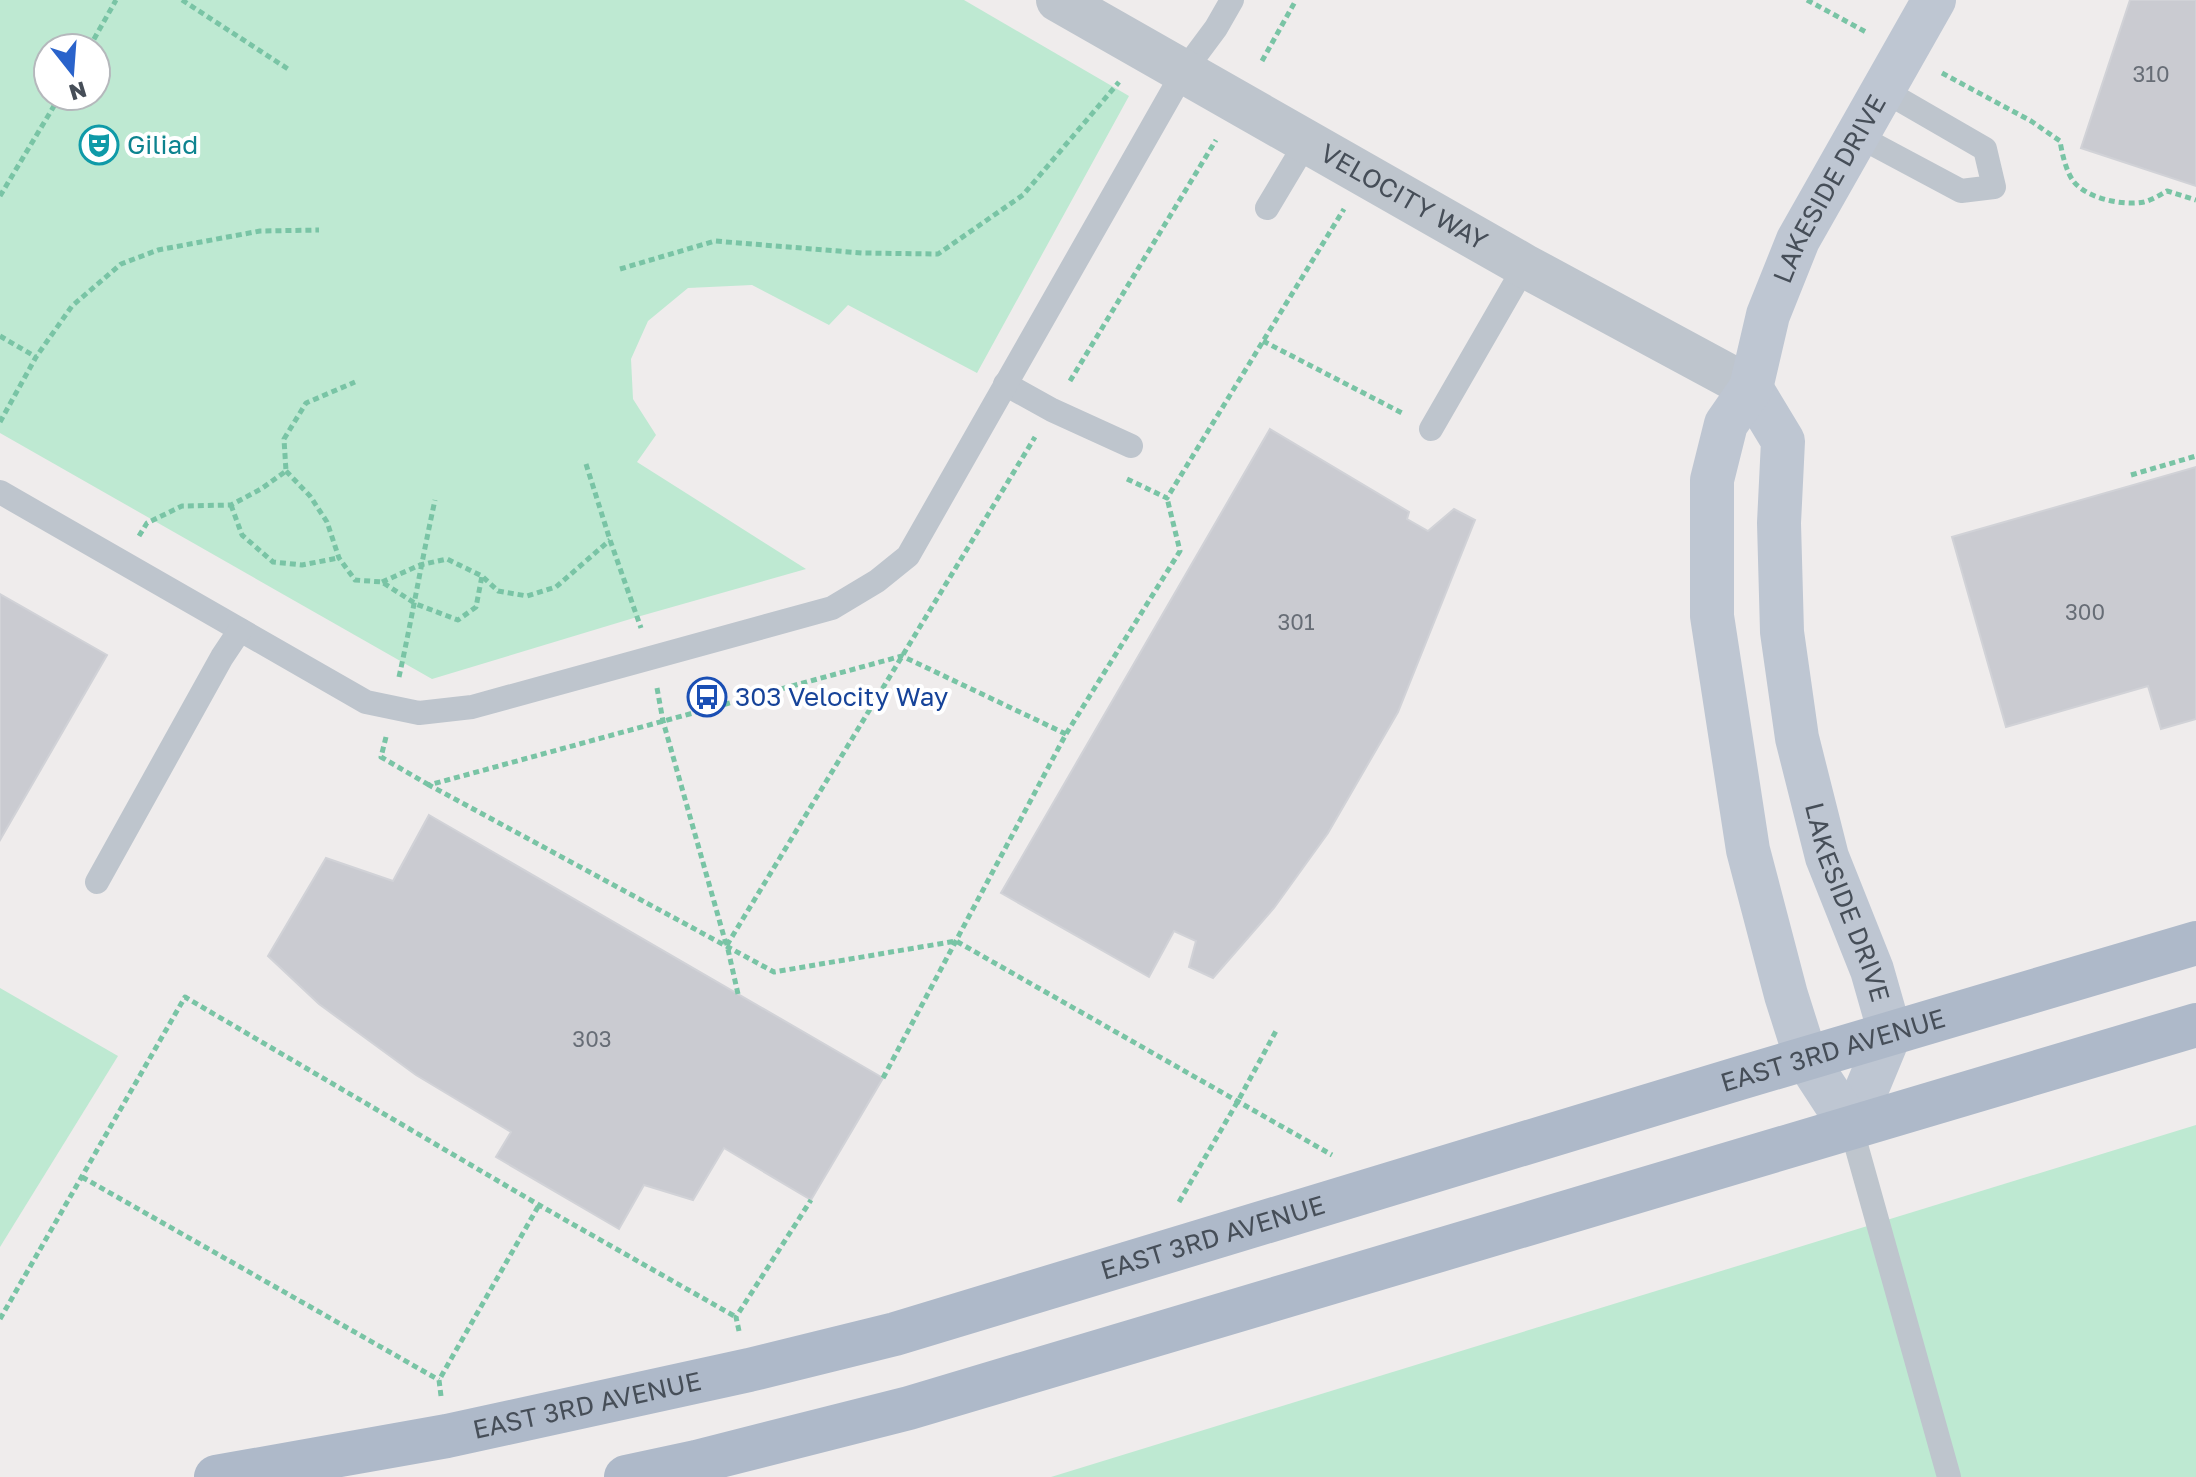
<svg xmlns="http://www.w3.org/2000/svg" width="2196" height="1477" viewBox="0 0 2196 1477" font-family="'Golos Text',sans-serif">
<rect width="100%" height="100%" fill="#efecec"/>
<g fill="#bee9d2" fill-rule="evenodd">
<path d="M0,0H964L1129,96L977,373L848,305L829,325L752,285L688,288L648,321L631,359L633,399L656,435L637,462L806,569L637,617L432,679L0,433ZM96,48V96H48V48Z"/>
<path d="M0,988L118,1056L0,1247Z"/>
<path d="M2196,1125V1477H1051Z"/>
</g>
<g fill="#cacbd1" stroke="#d1d2d7" stroke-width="2">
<path d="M2130,0H2196V186L2081,148Z"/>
<path d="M1270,429L1409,512L1407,519L1428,531L1454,509L1475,520L1398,712L1328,833L1274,908L1213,978L1189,967L1196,941L1174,931L1149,977L1001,893Z"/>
<path d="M2196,467V719L2161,729L2148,686L2006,727L1952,537Z"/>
<path d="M0,594L107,655L0,840Z"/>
<path d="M429,815L883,1078L811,1200L724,1148L693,1200L644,1185L619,1229L496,1157L511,1132L416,1075L319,1004L268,956L326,858L393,881Z"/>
</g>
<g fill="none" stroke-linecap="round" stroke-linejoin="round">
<g stroke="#79c4a5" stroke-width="5" stroke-dasharray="6 4" stroke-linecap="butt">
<path d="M182,0L288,69"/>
<path d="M1807,0L1866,32"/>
<path d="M89,48L116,0"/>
<path d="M1262,61L1296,0"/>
<path d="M1942,73L2031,121L2060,141C2062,153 2066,172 2074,182C2088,199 2124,206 2144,202C2152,200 2160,195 2167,191L2196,200"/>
<path d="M0,196L60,96"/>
<path d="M620,269L715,241L862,253L938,254L1023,195L1119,82"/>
<path d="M0,336L36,357"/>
<path d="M1263,341L1404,414"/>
<path d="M1070,381L1216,140"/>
<path d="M0,422L36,357L72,306L121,264L158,250L260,231L319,230"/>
<path d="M586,464L610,540L641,628"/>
<path d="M286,471L310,496L327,522L339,558L355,580L382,582L416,604L458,620L476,607L482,576"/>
<path d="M2131,475L2196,456"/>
<path d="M1127,479L1167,498L1344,209"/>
<path d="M231,505L242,535L273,562L302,565L338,558"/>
<path d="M139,536L147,523L182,506L231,505L261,489L286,471L284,439L306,403L355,382"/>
<path d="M382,582L420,565L447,559L482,576L498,591L527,596L556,587L610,540"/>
<path d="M399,677C412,618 422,559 435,500"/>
<path d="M657,688L663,721L726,944"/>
<path d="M1066,734L902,656L429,785L774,972L956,941L1332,1155"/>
<path d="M386,737L381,757L429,785"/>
<path d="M738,994L727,945L1035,437"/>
<path d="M883,1078L1066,734L1180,551L1167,498"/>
<path d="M82,1177L439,1380"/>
<path d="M1179,1202L1238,1101L1276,1031"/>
<path d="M0,1319L185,997L539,1205L736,1317"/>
<path d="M739,1331L736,1317L811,1200"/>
<path d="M441,1396L439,1380L539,1205"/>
</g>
<g stroke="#bec5cd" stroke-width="24">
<path d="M1858,136L1961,191L1994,187L1985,149L1883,90"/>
<path d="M1267,208L1307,141"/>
<path d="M1005,384L1052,410L1131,446"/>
<path d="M1431,429L1525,266"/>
<path d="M0,492L366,702L419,713L472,707L832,608L877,581L908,556L1184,71L1216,28L1232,0"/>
<path d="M97,882L222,657L240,630"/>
<path d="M1851,1127L1949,1477"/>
</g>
<path stroke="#bec5cd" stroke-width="44" id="s1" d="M1058,0L1525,266L1751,388"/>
<g stroke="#bec6d2" stroke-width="44">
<path id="s2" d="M1751,388L1783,441L1779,523L1782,632L1797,738L1827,857L1872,970L1890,1033L1851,1127"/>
<path id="s3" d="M1851,1127L1806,1058L1786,995L1748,850L1712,616V480L1726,424L1751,388L1768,315L1798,240L1934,0"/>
</g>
<g stroke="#aeb9c9" stroke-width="44">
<path id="s4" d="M216,1477L447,1436L749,1370L895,1334L1740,1078L2196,943"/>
<path d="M626,1477L696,1462L909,1408L2196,1025"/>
</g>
</g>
<defs>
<symbol id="theatre-ring" viewBox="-11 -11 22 22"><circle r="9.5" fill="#fff" stroke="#0f9aa8" stroke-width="1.5"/><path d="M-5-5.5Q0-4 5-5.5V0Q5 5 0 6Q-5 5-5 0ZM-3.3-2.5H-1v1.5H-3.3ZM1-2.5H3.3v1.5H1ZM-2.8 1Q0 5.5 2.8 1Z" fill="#0f9aa8"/></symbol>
<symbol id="bus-ring" viewBox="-11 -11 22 22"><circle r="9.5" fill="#fff" stroke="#1a4fb4" stroke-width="1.5"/><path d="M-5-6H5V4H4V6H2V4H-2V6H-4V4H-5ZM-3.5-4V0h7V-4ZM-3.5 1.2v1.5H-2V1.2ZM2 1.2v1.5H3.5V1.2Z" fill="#1a4fb4"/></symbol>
</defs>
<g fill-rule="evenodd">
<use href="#theatre-ring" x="77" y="123" width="44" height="44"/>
<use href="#bus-ring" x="685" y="675" width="44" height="44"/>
</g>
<g text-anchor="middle" stroke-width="8" stroke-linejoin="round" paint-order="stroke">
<g font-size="22" fill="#676d76">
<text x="2151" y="82">310</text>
<text x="2085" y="620">300</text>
<text x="1296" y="630">301</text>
<text x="592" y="1047">303</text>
</g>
<g font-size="26" fill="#0d838f" stroke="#fff" text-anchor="start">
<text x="127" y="154">Giliad</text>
</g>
<g font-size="26" fill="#464e58" stroke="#fff">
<text dy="9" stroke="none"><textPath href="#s3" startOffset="988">LAKESIDE DRIVE</textPath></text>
<text dy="9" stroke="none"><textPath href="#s1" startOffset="398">VELOCITY WAY</textPath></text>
<text dy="9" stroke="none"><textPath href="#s2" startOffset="532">LAKESIDE DRIVE</textPath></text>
<text dy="9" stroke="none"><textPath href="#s4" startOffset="1674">EAST 3RD AVENUE</textPath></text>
<text dy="9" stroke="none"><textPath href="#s4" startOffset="1026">EAST 3RD AVENUE</textPath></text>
<text dy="9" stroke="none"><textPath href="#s4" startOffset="378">EAST 3RD AVENUE</textPath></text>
</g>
<g font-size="26" fill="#164399" stroke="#fff" text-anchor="start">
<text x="735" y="706">303 Velocity Way</text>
</g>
</g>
<g transform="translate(72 72) rotate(163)"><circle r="38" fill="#ffffff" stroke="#b5b8bc" stroke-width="2"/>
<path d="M0-6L14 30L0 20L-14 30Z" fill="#2a63cb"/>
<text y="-12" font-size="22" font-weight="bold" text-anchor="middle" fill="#464e58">N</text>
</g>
</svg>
